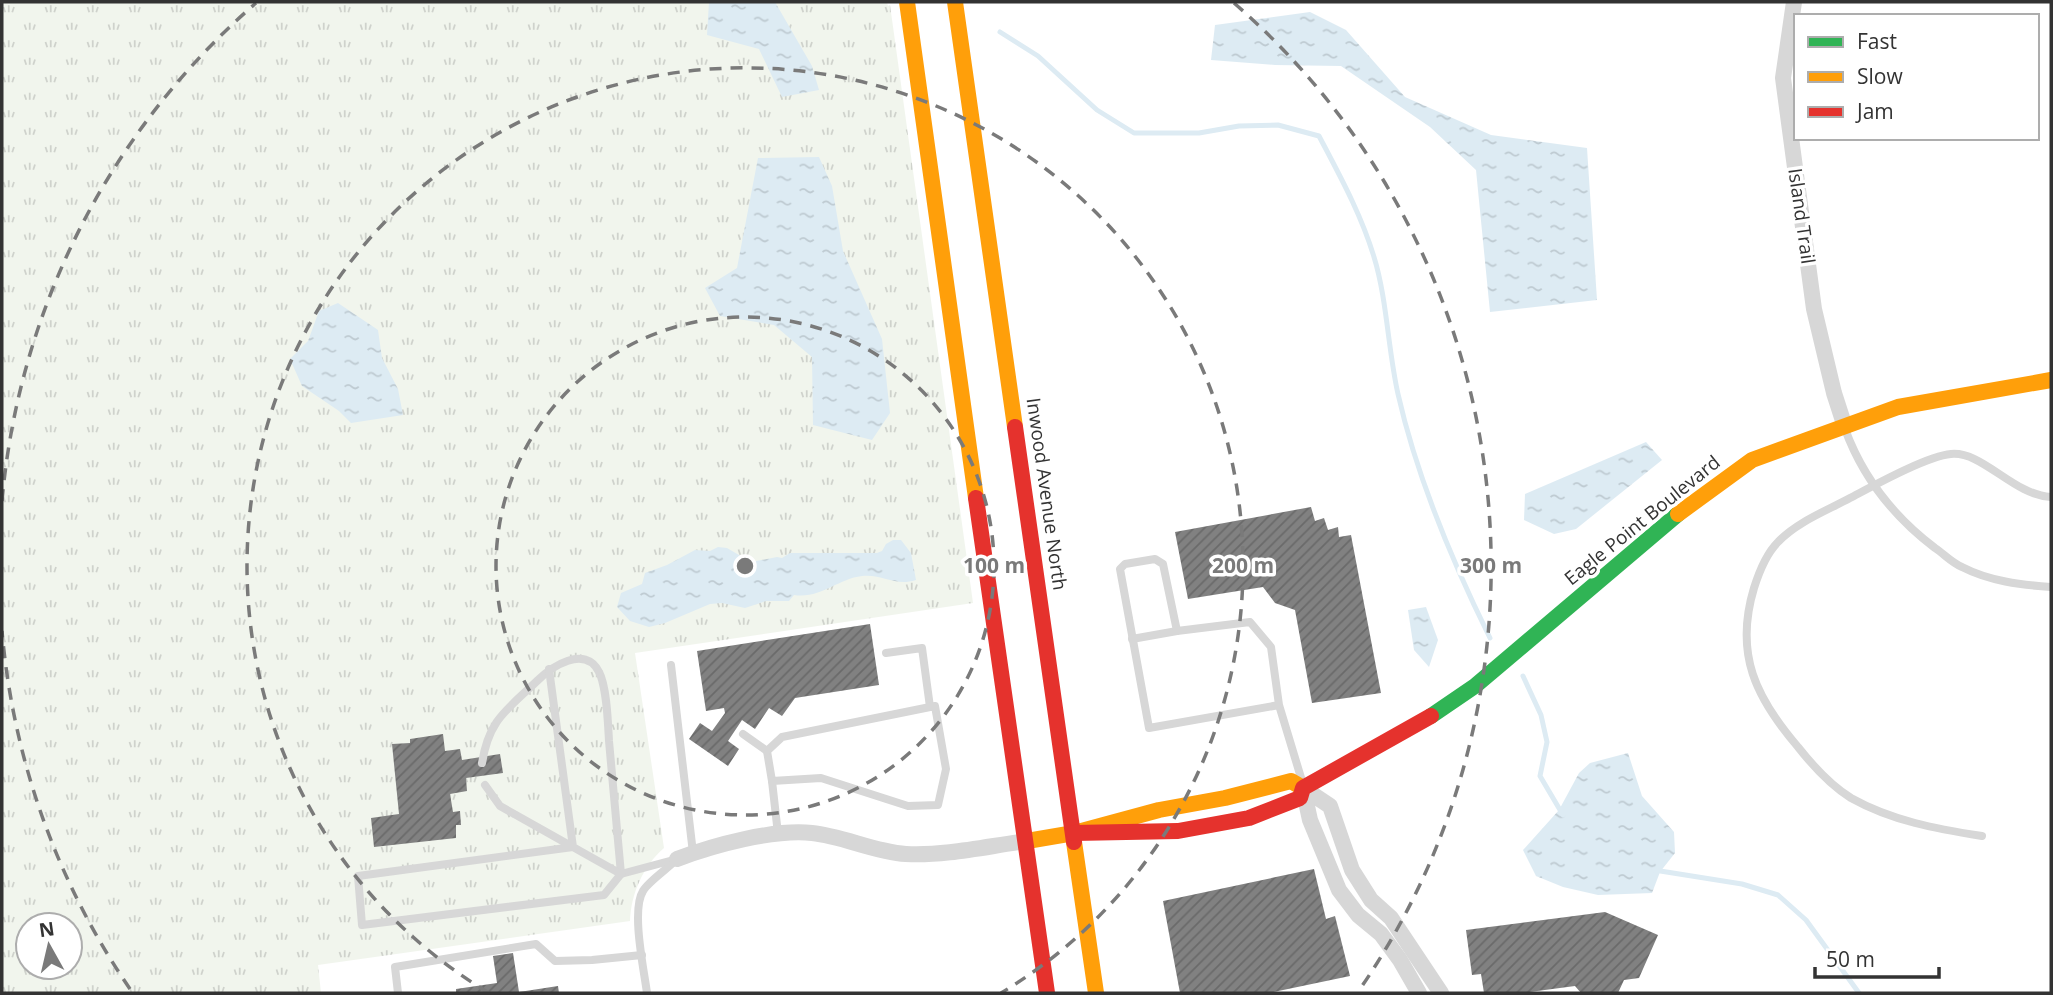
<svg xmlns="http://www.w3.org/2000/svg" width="2053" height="995" viewBox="0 0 2053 995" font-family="'Open Sans',sans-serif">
<defs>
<pattern id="grass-tufts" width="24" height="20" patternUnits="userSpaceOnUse" patternTransform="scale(1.75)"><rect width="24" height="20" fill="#f1f5ed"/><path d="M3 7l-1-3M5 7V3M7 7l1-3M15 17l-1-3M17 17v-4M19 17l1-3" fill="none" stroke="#cfd2cc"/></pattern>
<pattern id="water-ripples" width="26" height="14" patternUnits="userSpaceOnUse" patternTransform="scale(1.75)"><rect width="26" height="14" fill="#ddebf3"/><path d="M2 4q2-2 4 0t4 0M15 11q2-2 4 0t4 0" fill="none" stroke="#becad1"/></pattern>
<pattern id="building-hatch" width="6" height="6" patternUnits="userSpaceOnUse" patternTransform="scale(1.75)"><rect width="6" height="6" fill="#818181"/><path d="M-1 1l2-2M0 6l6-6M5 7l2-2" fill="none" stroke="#6a6a6a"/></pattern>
</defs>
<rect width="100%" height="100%" fill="#fff"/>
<path fill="url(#grass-tufts)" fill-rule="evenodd" d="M2,2H887L888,6L890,5L973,603L635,653L664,848C643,866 631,894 630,921L318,965L321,993H2ZM28,925H70V967H28Z"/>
<g fill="url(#water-ripples)">
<path d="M709,2H775L812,66L819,90L782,97L759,49L707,35Z"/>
<path d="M1310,12L1346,30L1405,97L1491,135L1587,148L1597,300L1490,312L1476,170L1430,127L1341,66L1275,65L1211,60L1215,25Z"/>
<path d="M819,157L832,186L843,251L882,339L890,413L872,440L813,425L812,357L774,325L720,316L705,288L737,268L758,158Z"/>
<path d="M338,303L378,330L382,358L398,389L403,415L351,423L339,411L302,386L290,359L308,341L319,311Z"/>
<path d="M1646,442L1662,460L1576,529L1554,534L1524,520L1525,494Z"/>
<path d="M893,540H901L911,553L916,580C895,587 884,574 862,576C837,579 821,599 794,595L789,601H766L745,608L722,603L710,604L665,623L649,627L630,621L617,607L621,593L642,584L645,573L667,565L695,550L710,551L718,547L727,548L751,562L777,557L782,558L790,553H877L882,551L886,544Z"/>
<path d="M1426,607L1438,640L1429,667L1414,650L1408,610Z"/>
<path d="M1628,753L1642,796L1674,832L1675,853L1660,872L1652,893L1598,895L1563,887L1536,876L1523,850L1559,810L1579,773L1590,763Z"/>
</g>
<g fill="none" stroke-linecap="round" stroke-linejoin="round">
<g stroke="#ddebf3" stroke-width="5">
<path d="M1000,32L1038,56L1097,110L1134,133H1199L1239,126L1278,125L1319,136C1340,176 1361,214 1374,257C1387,299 1388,350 1398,394C1417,478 1452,561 1490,638"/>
<path d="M1523,676L1541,715L1547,742L1540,776L1563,815"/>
<path d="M1654,870L1742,884L1778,895L1806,920L1859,993"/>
</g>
</g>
<g fill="url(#building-hatch)">
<path d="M1311,507L1315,521L1324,518L1328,530L1338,527L1339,537L1351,535L1381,693L1312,703L1295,610L1275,603L1263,587L1188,599L1175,532Z"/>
<path d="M870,624L879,685L795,698L782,716L769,708L755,729L742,720L728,741L739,749L728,766L689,739L700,723L712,731L725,713L724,708L706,711L697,651Z"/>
<path d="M443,734L445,751L460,749L462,760L500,754L503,773L466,778L467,791L450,794L453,812L460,811L461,825H456V838L374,847L371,818L399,814L392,744L410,743V739Z"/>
<path d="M1314,869L1326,919L1335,916L1350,976L1269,993H1180L1163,901Z"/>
<path d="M1605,912L1658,935L1639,978L1624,980L1618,993H1581L1575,986L1522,993H1484L1481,974L1472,975L1466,930Z"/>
<path d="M513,953L519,992L558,986L559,993H456V989L497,983L493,956Z"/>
</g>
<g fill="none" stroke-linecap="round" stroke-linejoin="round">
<g stroke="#d7d7d7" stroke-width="8">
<path d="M1845,429C1863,478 1894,517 1935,548C1944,554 1952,563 1962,567C1989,581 2021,585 2051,587"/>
<path d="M1132,639L1177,631"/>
<path d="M886,653L922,648L930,707"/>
<path d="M671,665L693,853"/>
<path d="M1279,705L1149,728L1120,569L1125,564L1155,559L1163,564L1177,631L1250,622L1271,647L1279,705L1302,781"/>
<path d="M935,706L946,769L938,805L908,806L821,778L772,781L767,751L782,737Z"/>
<path d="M743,734L767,751"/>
<path d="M482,763C489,719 507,710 537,681C551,667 585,644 599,672C607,687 608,724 609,741C613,785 617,830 621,874L677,859"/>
<path d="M772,781L778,834"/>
<path d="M485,785L500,806L621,874L604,895L362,925L358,876L573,847L549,669"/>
<path d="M1982,836C1937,829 1892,821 1851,798C1830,785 1813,766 1798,747C1756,698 1734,654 1754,588C1759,572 1766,554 1778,542C1797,522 1826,511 1850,498C1873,486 1927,456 1951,454C1983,451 2013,495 2051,497"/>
<path d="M398,993L395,967L536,944L555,961L592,960L642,955"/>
<path d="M647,993C644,970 631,910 643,891C648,882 667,869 675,861"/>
</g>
<g stroke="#d7d7d7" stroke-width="16">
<path d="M1794,2L1783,78L1814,309L1834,393L1845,427"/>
<path d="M1303,788L1330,806L1352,870L1371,900L1391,918L1441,993"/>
<path d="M1303,788L1310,820L1339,890L1358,915L1381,934L1400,960L1419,993"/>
<path d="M677,859C714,845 773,829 812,833C843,836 874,852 906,854C946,856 988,846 1027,841"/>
</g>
<path stroke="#30b455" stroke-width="16" d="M1431,716L1475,686L1678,514"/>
<g stroke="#ff9f0a" stroke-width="16">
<path d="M907,2L976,498"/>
<path d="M955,2L1015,427"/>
<path d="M1678,514L1752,460L1898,407L2051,380"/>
<path d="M1027,841L1074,833L1159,810L1225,798L1291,781L1303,788"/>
<path d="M1074,842L1096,993"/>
</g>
<g stroke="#e5322d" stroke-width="16">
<path d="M1015,427L1074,842"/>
<path d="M976,498L1047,993"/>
<path d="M1074,833L1178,831L1249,818L1300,798L1303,788L1431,716"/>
</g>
</g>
<g fill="none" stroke="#7a7a7a" stroke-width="3.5" stroke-dasharray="12 9">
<circle cx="745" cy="566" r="249"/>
<path d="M489 993A498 498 0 1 1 1001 993"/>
<path d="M130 989A746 746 0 0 1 2 631M2 501A746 746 0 0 1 256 3M1234 3A746 746 0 0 1 1360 989"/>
</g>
<g text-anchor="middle" stroke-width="7" stroke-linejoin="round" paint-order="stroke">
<g font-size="19" fill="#333" stroke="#fff">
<text transform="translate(1802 216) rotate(82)" y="7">Island Trail</text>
<text transform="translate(1047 494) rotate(82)" y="7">Inwood Avenue North</text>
<text transform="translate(1642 520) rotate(-39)" y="7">Eagle Point Boulevard</text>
</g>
</g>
<circle cx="745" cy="566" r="10" fill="#7a7a7a" stroke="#fff" stroke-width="3.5"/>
<g font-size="21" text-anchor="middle" font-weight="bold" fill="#7a7a7a" stroke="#fff" stroke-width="7" stroke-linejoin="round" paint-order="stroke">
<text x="994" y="573">100 m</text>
<text x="1243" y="573">200 m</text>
<text x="1491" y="573">300 m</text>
</g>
<rect width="2053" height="995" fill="none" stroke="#333333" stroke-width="7"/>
<rect x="1794" y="14" width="245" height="126" fill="#ffffff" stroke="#adadad" stroke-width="2"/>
<rect x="1808" y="37" width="35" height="10" fill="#30b455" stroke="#adadad" stroke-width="2"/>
<text x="1857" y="49" font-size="21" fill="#333333">Fast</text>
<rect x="1808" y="72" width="35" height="10" fill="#ff9f0a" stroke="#adadad" stroke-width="2"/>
<text x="1857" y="84" font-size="21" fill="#333333">Slow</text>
<rect x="1808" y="107" width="35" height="10" fill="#e5322d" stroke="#adadad" stroke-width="2"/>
<text x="1857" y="119" font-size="21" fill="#333333">Jam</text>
<g transform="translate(49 946) rotate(352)"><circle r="33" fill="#ffffff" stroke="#adadad" stroke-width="2"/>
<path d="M0-5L12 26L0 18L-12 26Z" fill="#7a7a7a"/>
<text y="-10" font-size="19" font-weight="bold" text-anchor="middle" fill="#333333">N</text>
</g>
<path d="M1815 967v10h124v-10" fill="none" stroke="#333333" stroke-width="3.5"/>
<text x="1826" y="967" font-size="21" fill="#333333" stroke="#ffffff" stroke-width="5" paint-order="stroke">50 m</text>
</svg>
